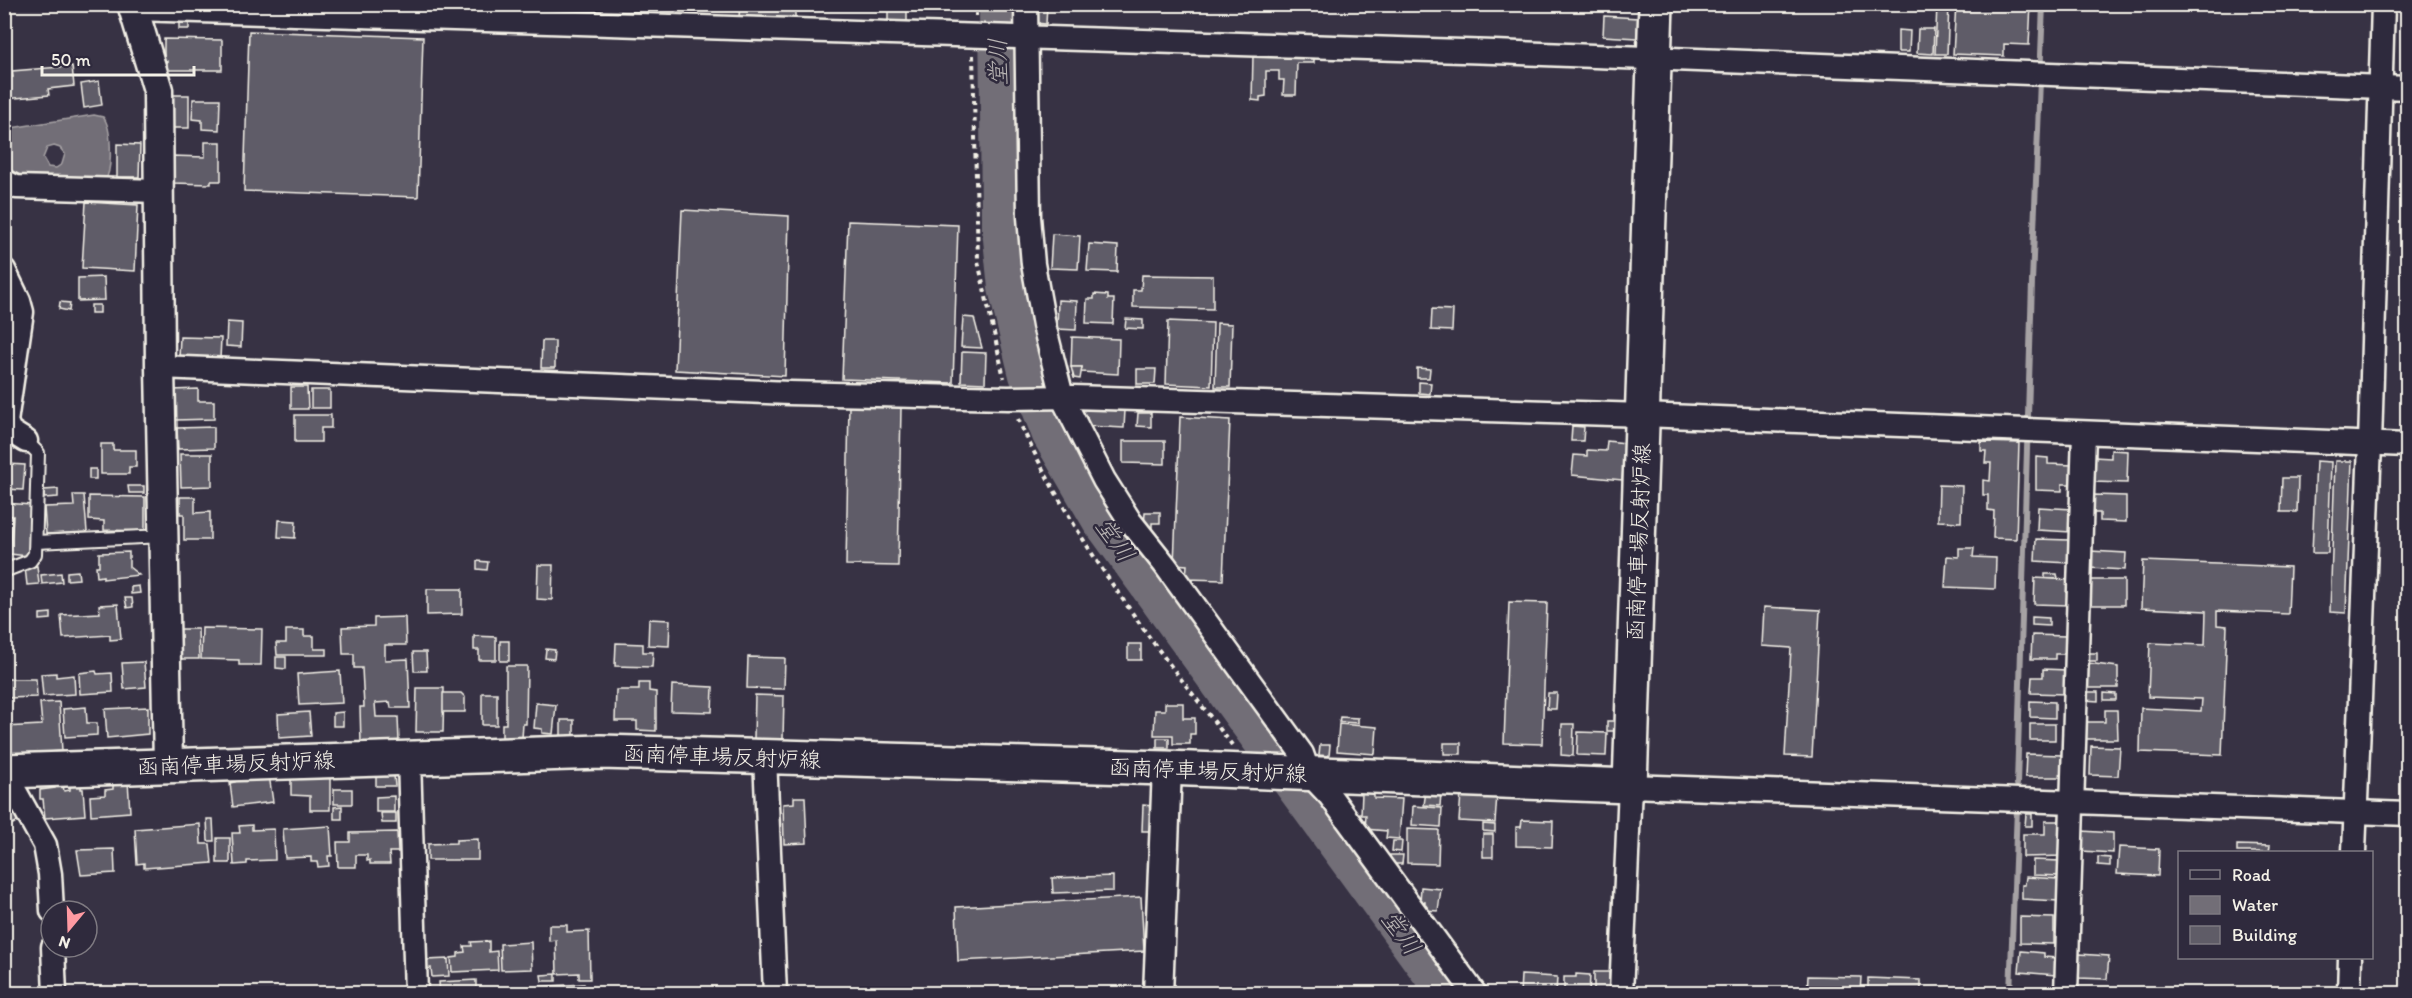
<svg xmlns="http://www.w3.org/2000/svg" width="2412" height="998" viewBox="0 0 2412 998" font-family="Itim,'Klee One',sans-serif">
<rect width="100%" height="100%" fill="#373244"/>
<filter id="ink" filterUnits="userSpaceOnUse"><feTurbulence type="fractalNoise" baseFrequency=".0167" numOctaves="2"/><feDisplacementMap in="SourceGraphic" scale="12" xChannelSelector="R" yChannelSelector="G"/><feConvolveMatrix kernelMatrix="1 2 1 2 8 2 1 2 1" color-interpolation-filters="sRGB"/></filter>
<g filter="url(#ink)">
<path fill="#726e77" stroke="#a6a2a4" stroke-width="1.5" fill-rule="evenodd" d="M94,115L103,117C112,127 112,165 107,177H23L5,173V129ZM54,146L60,148L65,154L62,164L56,168L48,167L43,158L47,148Z"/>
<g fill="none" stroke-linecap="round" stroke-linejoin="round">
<g stroke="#a6a2a4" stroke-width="6">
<path d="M2017,784L2032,282L2043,4"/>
<path d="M2010,994L2017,808"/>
</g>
<path stroke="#726e77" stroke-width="36" d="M997,4L999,219L1006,288L1027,375L1050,435L1100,521L1445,994"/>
</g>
<g fill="#5f5c67" stroke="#f4f1e8" stroke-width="1.5">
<path d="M740,4H795V19L739,17Z"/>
<path d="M1036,4H1053L1047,5L1046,24L1035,23Z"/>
<path d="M1937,4H1949L1947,54H1935Z"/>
<path d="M1956,4H2031L2029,45L2004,44V56L1953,54Z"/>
<path d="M888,8L907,9V23L888,22Z"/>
<path d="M1604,16L1638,18L1637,38L1603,36Z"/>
<path d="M179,22L189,23V29H179Z"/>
<path d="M1918,29H1934L1933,54L1917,53Z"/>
<path d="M1898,30L1910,31L1909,52H1898Z"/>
<path d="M249,31L423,37L418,197L244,191Z"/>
<path d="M164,39L222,40V70H167V61H164Z"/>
<path d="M1253,55L1314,57V63H1297L1296,95H1283L1284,80H1279V71H1266V96L1260,97V101L1252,100Z"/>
<path d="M72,66L74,86L48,89L49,95L4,99V78L13,77L12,71Z"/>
<path d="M99,81L102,105L84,108L81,84Z"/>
<path d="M171,95H189V128H170Z"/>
<path d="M193,99H220L219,130L202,129V120L192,119Z"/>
<path d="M205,142H221V181H211V184L172,183V156L205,157Z"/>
<path d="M117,144L140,145L139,177H117Z"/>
<path d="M86,202L138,205L135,271L82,268Z"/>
<path d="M682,210L789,216L785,376L675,370Z"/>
<path d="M848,221L958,225L953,383L842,379Z"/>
<path d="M1052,234L1080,236L1078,269L1050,268Z"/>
<path d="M1089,244L1118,246L1117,272L1087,271Z"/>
<path d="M1142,275L1213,276V309L1133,307V290H1141Z"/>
<path d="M104,277L105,300L78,301V278Z"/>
<path d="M1094,294L1108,295V299H1114L1113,324L1086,323L1087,299H1094Z"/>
<path d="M1058,300L1077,301L1076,330L1057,329Z"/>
<path d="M60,302L70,303L69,311L59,309Z"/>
<rect x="91" y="305" width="9" height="8"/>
<path d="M1432,309L1453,310L1452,331L1431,330Z"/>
<path d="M963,317L974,318L982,348L961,347Z"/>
<path d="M1126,319L1143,320V329L1125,328Z"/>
<path d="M1168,321L1213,323L1211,386L1166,384Z"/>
<path d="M227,322L242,323L241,347L226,346Z"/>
<path d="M1217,323L1232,324L1230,387H1215Z"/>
<path d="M180,337L221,338L220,359L179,358Z"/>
<path d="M1072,337L1119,339L1118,374L1081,372L1082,367H1071Z"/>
<path d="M542,341H555V368H541Z"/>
<path d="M962,352L986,353L985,383L961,382Z"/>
<path d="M1071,367H1082L1080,379L1074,378Z"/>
<path d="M1417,368L1430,369L1429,378H1417Z"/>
<path d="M1137,369H1156L1155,384H1137Z"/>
<path d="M1419,382L1431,383L1430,394L1419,393Z"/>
<path d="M291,387H307L308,409H291Z"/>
<path d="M198,389V401H214V419L175,420L173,390Z"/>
<rect x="311" y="390" width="19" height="18"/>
<path d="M849,405L901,407L898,566L846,565Z"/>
<path d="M1082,407L1125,410L1124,428L1087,426V417H1081Z"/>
<path d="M1138,413H1151V427L1137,426Z"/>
<path d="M295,415H331V428H321V442H295Z"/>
<path d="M1180,417L1230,420L1223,580L1186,579L1187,565L1174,564Z"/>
<path d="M1572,426L1584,427L1583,441H1571Z"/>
<path d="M214,427V448L178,449L177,428Z"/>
<path d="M1123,441H1165V464L1123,463Z"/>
<path d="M1607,441L1625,443L1622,480L1572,475L1574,455L1587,456V450L1606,451Z"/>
<path d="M1981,442L2019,443L2016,539L1993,538L1994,511L1988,510V495H1983V480L1990,481L1991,463H1985L1986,451H1981Z"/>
<path d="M101,444H113V450H136V467H129V474H101Z"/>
<path d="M2111,450L2128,451L2127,483L2093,482L2094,457L2111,458Z"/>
<path d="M180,454H212V486L181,487Z"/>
<path d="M2036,457L2048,458V464L2073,465L2072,484H2062V491L2036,490Z"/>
<path d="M2316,461L2331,462L2328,553H2312Z"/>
<path d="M2335,461H2352L2346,613L2330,612Z"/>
<path d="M8,464L25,465L23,490L6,489Z"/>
<rect x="89" y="469" width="7" height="10"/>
<path d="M2282,478H2298L2297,512H2281Z"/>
<path d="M1939,485L1962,486L1961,522L1938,521Z"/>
<path d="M128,486H144V493H129Z"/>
<path d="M58,489V497L44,498V490Z"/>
<path d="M73,495H84L87,532L46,534L44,507L74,506Z"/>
<path d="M2093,495L2126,496V522L2100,521V513H2093Z"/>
<path d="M89,496L145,497V531L104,530V521L89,520Z"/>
<path d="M180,497H195V513L210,512V540H184V514H180Z"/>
<path d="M4,503L32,505L28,556L10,554L13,516L4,515Z"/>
<path d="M2038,507L2072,509L2071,532L2037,530Z"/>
<path d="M1145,512H1160V523H1152V529H1144Z"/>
<path d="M279,520L296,521L295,538L278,537Z"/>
<path d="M2036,539L2069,540L2068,563L2035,561Z"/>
<path d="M1959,548H1974L1973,557L1996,558L1995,589L1945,587L1947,556L1959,557Z"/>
<path d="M2090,551L2126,553L2125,570L2089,568Z"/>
<path d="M129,552V567L139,575L103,579V576L97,577L96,566H99V553Z"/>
<path d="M477,561L488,562L487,570L477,569Z"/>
<path d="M2143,561L2290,567L2288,614L2217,611V625L2227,626L2222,755L2140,752L2141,708L2201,711L2202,699L2148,697L2150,643L2205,645L2206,611L2141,608Z"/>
<path d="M538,565H553L552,600L537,599Z"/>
<path d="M37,566L39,584L27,585L25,567Z"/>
<path d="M78,571L79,579L67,580V572Z"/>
<path d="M61,573L62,582L42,584L41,575Z"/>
<path d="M2045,574H2057L2058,579H2045Z"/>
<path d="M2035,578L2070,580L2069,605L2034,604Z"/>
<rect x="2090" y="580" width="34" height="25"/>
<path d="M139,586L140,593L131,594V587Z"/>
<path d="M427,589H462V614L427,615Z"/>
<path d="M125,598H132L133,607L127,608Z"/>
<path d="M1509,602L1547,603L1542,744L1504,743Z"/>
<path d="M118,604L121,639L110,640V635L63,638L61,615L100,613L99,605Z"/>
<path d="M1764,607L1820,610L1812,757L1785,756L1791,648L1762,646Z"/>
<path d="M51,613V619L40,620V614Z"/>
<path d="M405,617L406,645H385V660L408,659L410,708H391L390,702L375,703L376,717H398L399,742L361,743L360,707H364L362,668H354V654H343L342,627L374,626V618Z"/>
<path d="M2032,617L2049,618V626L2032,625Z"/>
<path d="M649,619L670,620L669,646L648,645Z"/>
<path d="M202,628L262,629L261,665H239V660L201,659Z"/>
<path d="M177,629H198L199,659H178Z"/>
<path d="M286,630H304V636H314V649H327V655H277L276,643H286Z"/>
<path d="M2032,635L2066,636V654H2055V659H2031Z"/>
<path d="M474,636L496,637V660H479V650H474Z"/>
<rect x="500" y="641" width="9" height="20"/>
<path d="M616,643L643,644V652H653L652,667L615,666Z"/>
<rect x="1128" y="644" width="13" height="16"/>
<path d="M546,649L555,650L554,659L545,658Z"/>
<path d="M413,652H426L427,671H414Z"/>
<rect x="2085" y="653" width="12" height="8"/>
<path d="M276,657H286V669L276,668Z"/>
<path d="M748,657L785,658L784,689L747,688Z"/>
<path d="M144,662L146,687L124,689L122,663Z"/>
<path d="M2087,663L2118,667V688H2086Z"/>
<path d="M506,666H527L526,724H523L522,738H502V724H506Z"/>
<path d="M2043,669L2067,670V694L2031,693L2032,677H2043Z"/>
<path d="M96,671L97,674L112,673L113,692L80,694L79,673Z"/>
<path d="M340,671L342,703L299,705L297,674Z"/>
<path d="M56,673V677L74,675L75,694L43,696L41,674Z"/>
<path d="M6,679H36L37,697L7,698Z"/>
<path d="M639,683H649V691L656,692V731L637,730V721H615L616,690H639Z"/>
<path d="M672,685L713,687L712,712L671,711Z"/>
<path d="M417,688H444L443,732H416Z"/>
<path d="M2084,692H2098V701L2084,700Z"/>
<path d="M443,693H461L465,697V712H443Z"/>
<rect x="482" y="693" width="15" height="32"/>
<path d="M1548,693H1557L1556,709H1547Z"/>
<path d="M2104,693L2116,694V700H2104Z"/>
<path d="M755,695L784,696L783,739H754Z"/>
<path d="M2030,701L2055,702V718L2030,717Z"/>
<path d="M59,702L62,751L8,755L7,745H4V727L42,725L40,703Z"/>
<path d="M536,703L556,705L553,734L542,733V729L534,728Z"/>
<path d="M1165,703H1183V718H1195V734H1190V744H1173V735H1154L1155,710H1165Z"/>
<path d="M86,707L87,723H97V735L65,737L63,709Z"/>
<path d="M148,707V734L107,738L105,709Z"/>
<path d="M2105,710H2117L2118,739H2083V722H2105Z"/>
<path d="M309,712L311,736L279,738L278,714Z"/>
<path d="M343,712V726H333V713Z"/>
<path d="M1340,717L1358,718V723L1339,722Z"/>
<rect x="561" y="720" width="13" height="16"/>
<rect x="1607" y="721" width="9" height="10"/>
<path d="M1339,724L1377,727L1375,754L1337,751Z"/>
<path d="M1562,724H1574L1573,756L1561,755Z"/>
<rect x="2030" y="724" width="25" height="16"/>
<path d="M1578,732L1607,733L1606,756L1577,755Z"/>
<rect x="1157" y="738" width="12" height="10"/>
<rect x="1444" y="743" width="17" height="11"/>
<path d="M1320,745H1330L1329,756L1319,755Z"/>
<path d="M2091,746L2120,747L2118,776L2090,775Z"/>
<path d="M2026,754L2063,755V777H2025Z"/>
<path d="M291,770H330V810H310V796L291,795Z"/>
<path d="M269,775L273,802L233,807L230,783L235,782L234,779Z"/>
<path d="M394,775L395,786H376V776Z"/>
<path d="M128,781L130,812L91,815L90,796L105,795V790L113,789V782Z"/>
<path d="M81,784V789H83L85,815L45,818L43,799H40V790L55,788V785H63L64,791L70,790V785Z"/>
<rect x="334" y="789" width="18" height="15"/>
<path d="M1426,791L1441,793L1440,806L1424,805Z"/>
<path d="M1362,793L1374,794V798L1402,799L1399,839L1386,838L1387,831L1365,829L1366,815H1361Z"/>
<path d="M1461,793L1497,794L1495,823L1459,821Z"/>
<path d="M394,796V812H376V797Z"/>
<path d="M794,797H805L807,843L784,844L783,804L794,803Z"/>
<path d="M9,799L21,819L13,824L4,810V802Z"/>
<path d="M1143,805L1152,806L1151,831H1142Z"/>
<path d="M342,806V819H334V807Z"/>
<path d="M1413,806L1442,808L1441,827L1412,825Z"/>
<path d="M381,813H396V823H382Z"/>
<path d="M2026,814H2032V826H2025Z"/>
<path d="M207,819H213L214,841H208Z"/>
<path d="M1522,820L1553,821L1552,847L1516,846V827H1521Z"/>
<path d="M2045,821H2061L2062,856L2023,857V834H2045Z"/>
<path d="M200,824L201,844H210L212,863L144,868V863L137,864L135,829Z"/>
<path d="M1483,824L1495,825V832L1483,831Z"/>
<path d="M252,825V830L274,829L275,860L247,861V864L234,865L232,833H240L239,826Z"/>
<path d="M330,826L332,856H328L329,866L318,867L317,862H311V857L285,858L283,829Z"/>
<path d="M1407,829L1439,830L1438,864L1407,863Z"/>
<path d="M2082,831L2113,833V853L2082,851Z"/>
<path d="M397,832L398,852H389L390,864H370V860L367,861V855H356V867H338L337,842H350V833Z"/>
<rect x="1483" y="834" width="10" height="23"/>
<rect x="217" y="838" width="13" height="25"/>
<path d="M478,839V860H428V844L456,843V840Z"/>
<path d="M1393,841H1402L1401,852L1392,851Z"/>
<path d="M2237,845L2270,846L2269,852H2237Z"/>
<path d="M2119,847L2159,849L2158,876L2117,874Z"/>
<path d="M114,849L115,873L81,875L77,850Z"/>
<path d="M1390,855H1403L1402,864H1389Z"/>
<path d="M2098,857L2110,858V866L2098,865Z"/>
<path d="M2033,860L2061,861V876L2033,875Z"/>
<path d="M1113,876V891L1053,893L1052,878Z"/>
<path d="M2026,877L2059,879V901L2022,899V885H2025Z"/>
<path d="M1421,887L1441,889L1438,911L1424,910L1425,902H1420Z"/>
<path d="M1141,897L1144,951L958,961L956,907Z"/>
<path d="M2020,917L2054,918V944L2020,943Z"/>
<path d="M549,925H567V932L589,931L590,979H579V973L557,974L556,940L549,941Z"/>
<path d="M489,941V952L497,951L498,970L452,972L451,958L458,957V953L465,952L464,946H472L471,942Z"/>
<path d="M531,942L532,969L501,970L500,944Z"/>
<path d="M2021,951L2044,953V957L2057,958L2056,975L2019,972Z"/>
<path d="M2079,954L2109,956L2107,979L2078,978Z"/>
<path d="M448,959L449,976L432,977L431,968L427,969L426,960Z"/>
<rect x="1594" y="972" width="15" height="22"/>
<path d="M556,974V981H542L541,975Z"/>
<path d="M1576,974L1590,975L1589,994H1564V977H1576Z"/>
<path d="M1521,975L1557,977L1556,994H1520Z"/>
<path d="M1808,976L1861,977L1860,994H1807Z"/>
<path d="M1868,978L1921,980V994H1868Z"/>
<path d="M476,980V994H440L439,982Z"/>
<path d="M584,984L585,994H495V989Z"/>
<path d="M2042,988L2056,989L2055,994H2036L2041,993Z"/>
<path d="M230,990V994H146Z"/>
</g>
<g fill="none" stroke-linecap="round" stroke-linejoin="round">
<defs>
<g id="service">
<path d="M36,542L164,536"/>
<path d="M4,571L30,561L35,554L38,453L26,441"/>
</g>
<g id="minor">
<path d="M1026,4L1029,217L1033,264L1044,325L1062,397L1104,480L1130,521L1165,565L1302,754L1309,774L1330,796L1475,994"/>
<path d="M134,9L1494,52L2408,88"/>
<path d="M4,181L16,187L158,191"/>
<path d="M4,270L19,301L22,312L6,422L10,431L26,441"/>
<path d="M160,367L789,393L1008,398L1073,397L1643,415L2408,445"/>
<path d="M765,757L775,994"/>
<path d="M409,758L416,994"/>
<path d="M4,771L45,845L50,874L52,911"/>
<path d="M2354,852L2370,444L2383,4"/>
<path d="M53,947L55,994"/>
<path d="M1621,994L1630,786L2408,814"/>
<path d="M2066,994L2084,433"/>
<path d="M2349,994L2350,958"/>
</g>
<g id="tertiary">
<path d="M132,4L158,90L160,367L168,764"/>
<path d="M1158,994L1167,768"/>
</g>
<path id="secondary" d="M4,771L601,752L1166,768L1630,786L1656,4"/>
</defs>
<use href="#service" stroke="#f4f1e8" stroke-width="16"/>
<use href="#minor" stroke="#f4f1e8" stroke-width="27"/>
<use href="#tertiary" stroke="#f4f1e8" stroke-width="33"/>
<use href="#secondary" stroke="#f4f1e8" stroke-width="38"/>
<g stroke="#f4f1e8" stroke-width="4" stroke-dasharray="4.5 4.5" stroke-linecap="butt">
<path d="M976,4V16"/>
<path d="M973,55L978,261L1004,378"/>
<path d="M1018,419C1049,486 1088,551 1131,611C1162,657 1199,701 1232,745"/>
</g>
<use href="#service" stroke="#2f2a3d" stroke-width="12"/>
<use href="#minor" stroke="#2f2a3d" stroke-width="22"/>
<use href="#tertiary" stroke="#2f2a3d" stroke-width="28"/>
<use href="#secondary" stroke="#2f2a3d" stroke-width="33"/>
</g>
</g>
<g text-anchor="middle" stroke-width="5" stroke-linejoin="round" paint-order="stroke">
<g font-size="22" fill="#f4f1e8" stroke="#2f2a3d">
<text transform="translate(1638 542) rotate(-88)" y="8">函南停車場反射炉線</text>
<text transform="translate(722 756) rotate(2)" y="8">函南停車場反射炉線</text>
<text transform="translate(236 763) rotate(-2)" y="8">函南停車場反射炉線</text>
<text transform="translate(1208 770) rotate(2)" y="8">函南停車場反射炉線</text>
</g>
<g font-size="24" font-style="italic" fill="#bab6b5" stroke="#2f2a3d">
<text transform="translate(998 62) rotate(-91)" y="8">堂川</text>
<text transform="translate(1115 540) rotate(55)" y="8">堂川</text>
<text transform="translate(1401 933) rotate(54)" y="8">堂川</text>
</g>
</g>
<rect width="2412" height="998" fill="none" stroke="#2f2a3d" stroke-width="24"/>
<rect x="12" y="12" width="2388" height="974" fill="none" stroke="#f4f1e8" stroke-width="2" filter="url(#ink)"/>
<rect x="2178" y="851" width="195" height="108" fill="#2f2a3d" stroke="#7e7a81" stroke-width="1.5"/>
<rect x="2190" y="870" width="30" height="9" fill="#2f2a3d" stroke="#7e7a81" stroke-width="1.5"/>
<text x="2232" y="881" font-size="18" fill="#f4f1e8">Road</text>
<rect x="2190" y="896" width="30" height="18" fill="#726e77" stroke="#7e7a81" stroke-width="1.5"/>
<text x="2232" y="911" font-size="18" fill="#f4f1e8">Water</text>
<rect x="2190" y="926" width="30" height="18" fill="#5f5c67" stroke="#7e7a81" stroke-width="1.5"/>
<text x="2232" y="941" font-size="18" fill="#f4f1e8">Building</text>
<g transform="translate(69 929) rotate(199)"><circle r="28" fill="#2f2a3d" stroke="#7e7a81" stroke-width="1.5"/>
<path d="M0-4.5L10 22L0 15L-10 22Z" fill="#ff9aa2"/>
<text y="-9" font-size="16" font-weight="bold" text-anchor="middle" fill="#f4f1e8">N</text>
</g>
<path d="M42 66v9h152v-9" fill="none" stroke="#f4f1e8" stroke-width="3"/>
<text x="51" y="66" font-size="18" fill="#f4f1e8" stroke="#2f2a3d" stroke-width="4.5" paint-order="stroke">50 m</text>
</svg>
